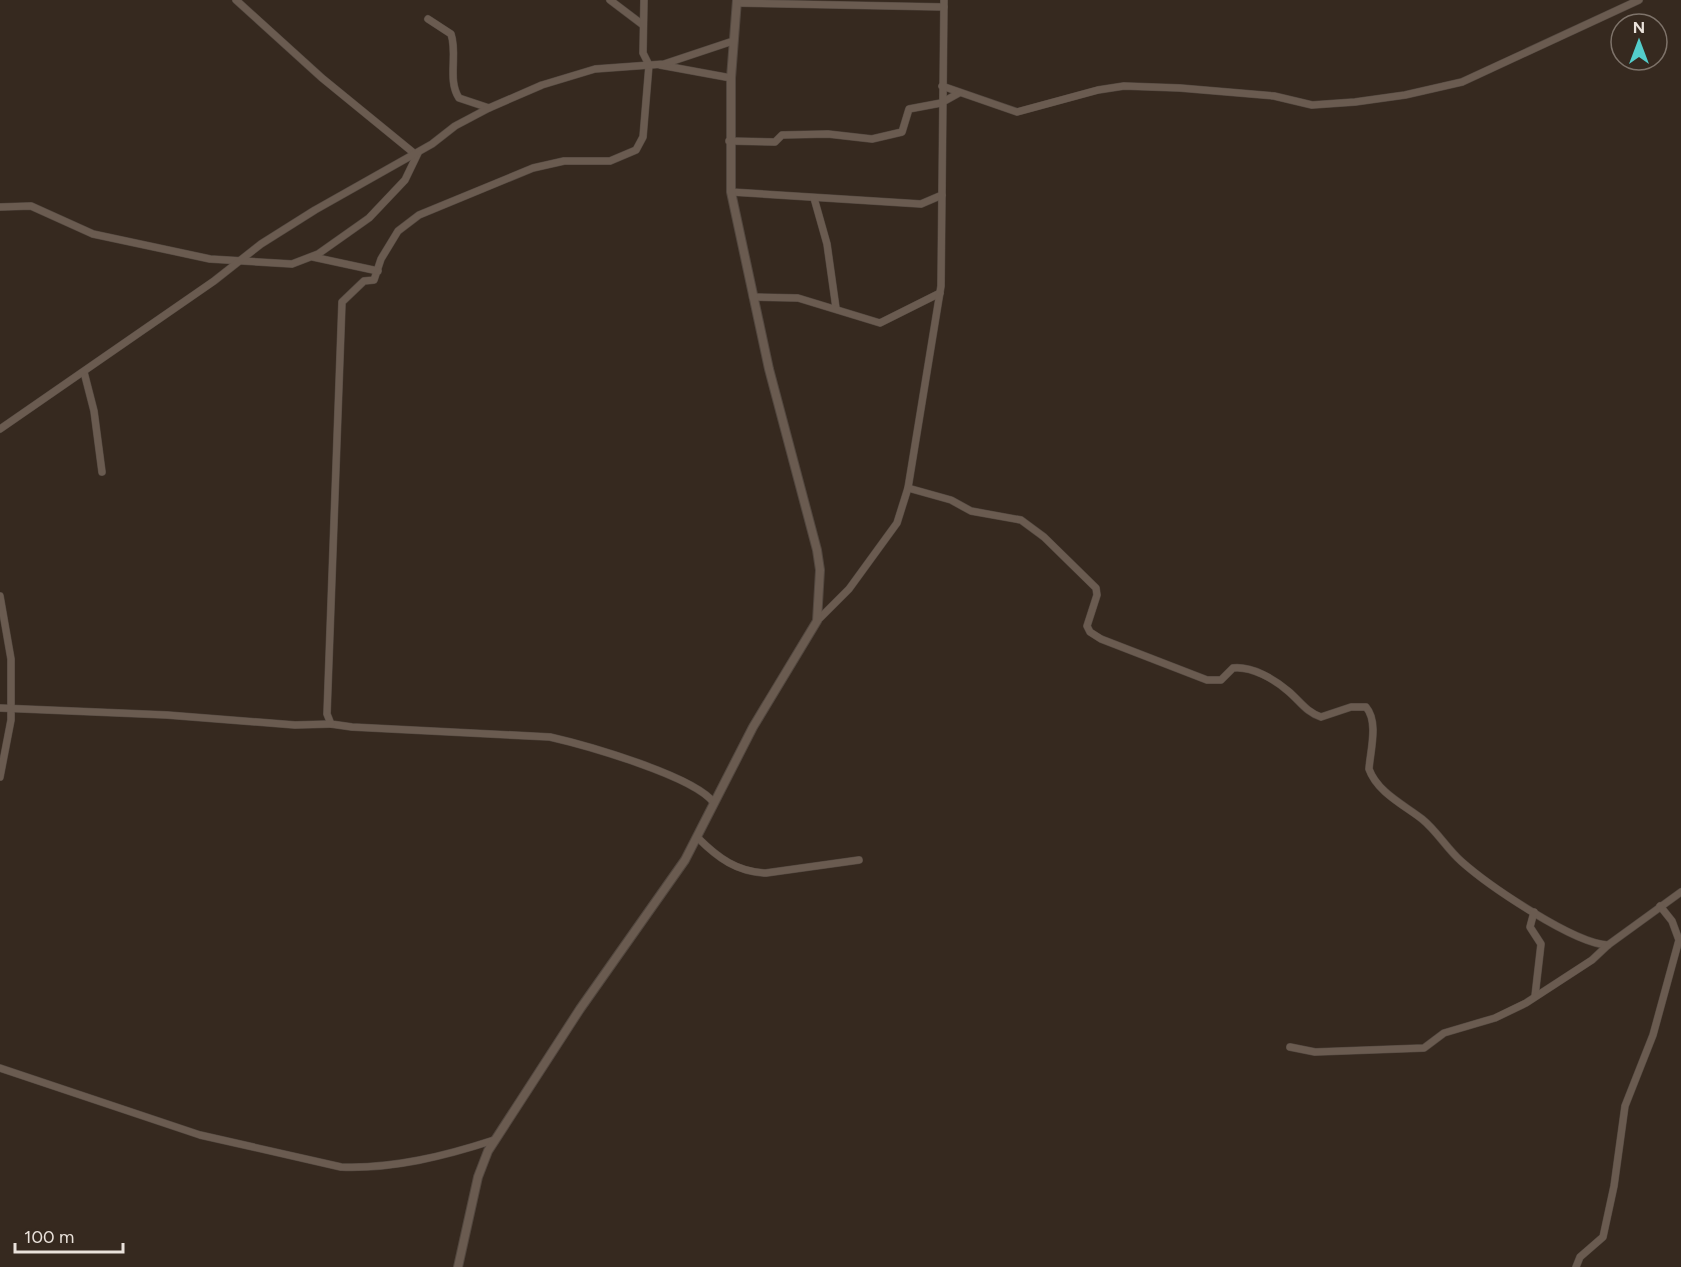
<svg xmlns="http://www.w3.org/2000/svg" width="1681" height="1267" viewBox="0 0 1681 1267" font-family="Figtree,sans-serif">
<rect width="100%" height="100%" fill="#36291f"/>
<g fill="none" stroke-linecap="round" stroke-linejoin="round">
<defs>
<g id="minor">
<path d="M236,0L322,78L415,154"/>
<path d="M610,0L643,25"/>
<path d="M644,0L643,53L649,65L643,137L636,150L610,161H564L533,168L419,215L398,231L381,259L374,280L364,281L342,302L327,714L331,724L352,727L550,737C585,745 695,776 714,803"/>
<path d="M737,3L944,7"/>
<path d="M428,19L451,34C458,54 447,80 459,98L489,108"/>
<path d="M660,65L731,78"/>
<path d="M942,86L1017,112L1098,90L1124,86L1180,88L1274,96L1312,105L1355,102L1405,95L1462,82L1639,0"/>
<path d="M729,141L775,142L782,135L828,134L872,139L902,132L909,109L941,103L959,93"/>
<path d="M731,192L921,204L942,195"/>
<path d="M814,198L827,244L836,308"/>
<path d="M0,207L31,206L93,234L210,259L292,264L318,254L369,218L405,180L418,153"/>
<path d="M313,257L378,271"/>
<path d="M753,297L798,298L880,323L940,293"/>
<path d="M84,372L94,411L102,472"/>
<path d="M0,429L214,281L261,244L315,210L432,144L455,126L489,108L542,85L595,69L664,64L733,41"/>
<path d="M908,488L951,500L971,511L1021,520L1044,537L1096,588L1097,595L1087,626L1090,632L1101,639L1207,680H1221L1233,668C1252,666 1274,679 1288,691C1300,701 1306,712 1321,717L1351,707H1366C1379,722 1370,752 1369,769C1377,792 1404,805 1422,819C1437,831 1447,849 1462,862C1488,885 1574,944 1608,945"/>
<path d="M0,596L11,659V720L0,777"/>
<path d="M817,621L849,589L897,523L908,488L941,286L944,0"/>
<path d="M0,708L167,715L295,725L331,724"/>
<path d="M698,838C718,858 737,872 766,873L859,860"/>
<path d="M1534,912L1530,927L1541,944L1535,996"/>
<path d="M1290,1047L1315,1052L1424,1048L1444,1033L1495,1018L1526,1003L1592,960L1608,945L1681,892"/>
<path d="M0,1068L200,1135L341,1167C393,1169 445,1156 494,1140"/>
<path d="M1576,1267L1580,1257L1603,1237L1614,1186L1625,1106L1653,1035L1679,940L1672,921L1660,906"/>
</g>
<path id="tertiary" d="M458,1267L478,1177L488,1151L580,1009L685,860L753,727L817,621L820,570L817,550L769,369L731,192V78L737,0"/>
</defs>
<use href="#minor" stroke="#52473f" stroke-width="8"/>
<use href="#tertiary" stroke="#52473f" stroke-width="10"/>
<use href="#minor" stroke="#6a5b50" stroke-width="7"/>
<use href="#tertiary" stroke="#6a5b50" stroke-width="8"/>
</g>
<g transform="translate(1639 42)"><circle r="28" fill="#36291f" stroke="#7e736a" stroke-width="1.5"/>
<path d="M0-4.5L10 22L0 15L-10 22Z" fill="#53cdcb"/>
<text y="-9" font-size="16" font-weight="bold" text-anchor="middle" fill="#eae2db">N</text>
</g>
<path d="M15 1243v9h108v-9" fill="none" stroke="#eae2db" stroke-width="3"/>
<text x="24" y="1243" font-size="18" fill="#eae2db" stroke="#36291f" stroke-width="4.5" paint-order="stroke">100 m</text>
</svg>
